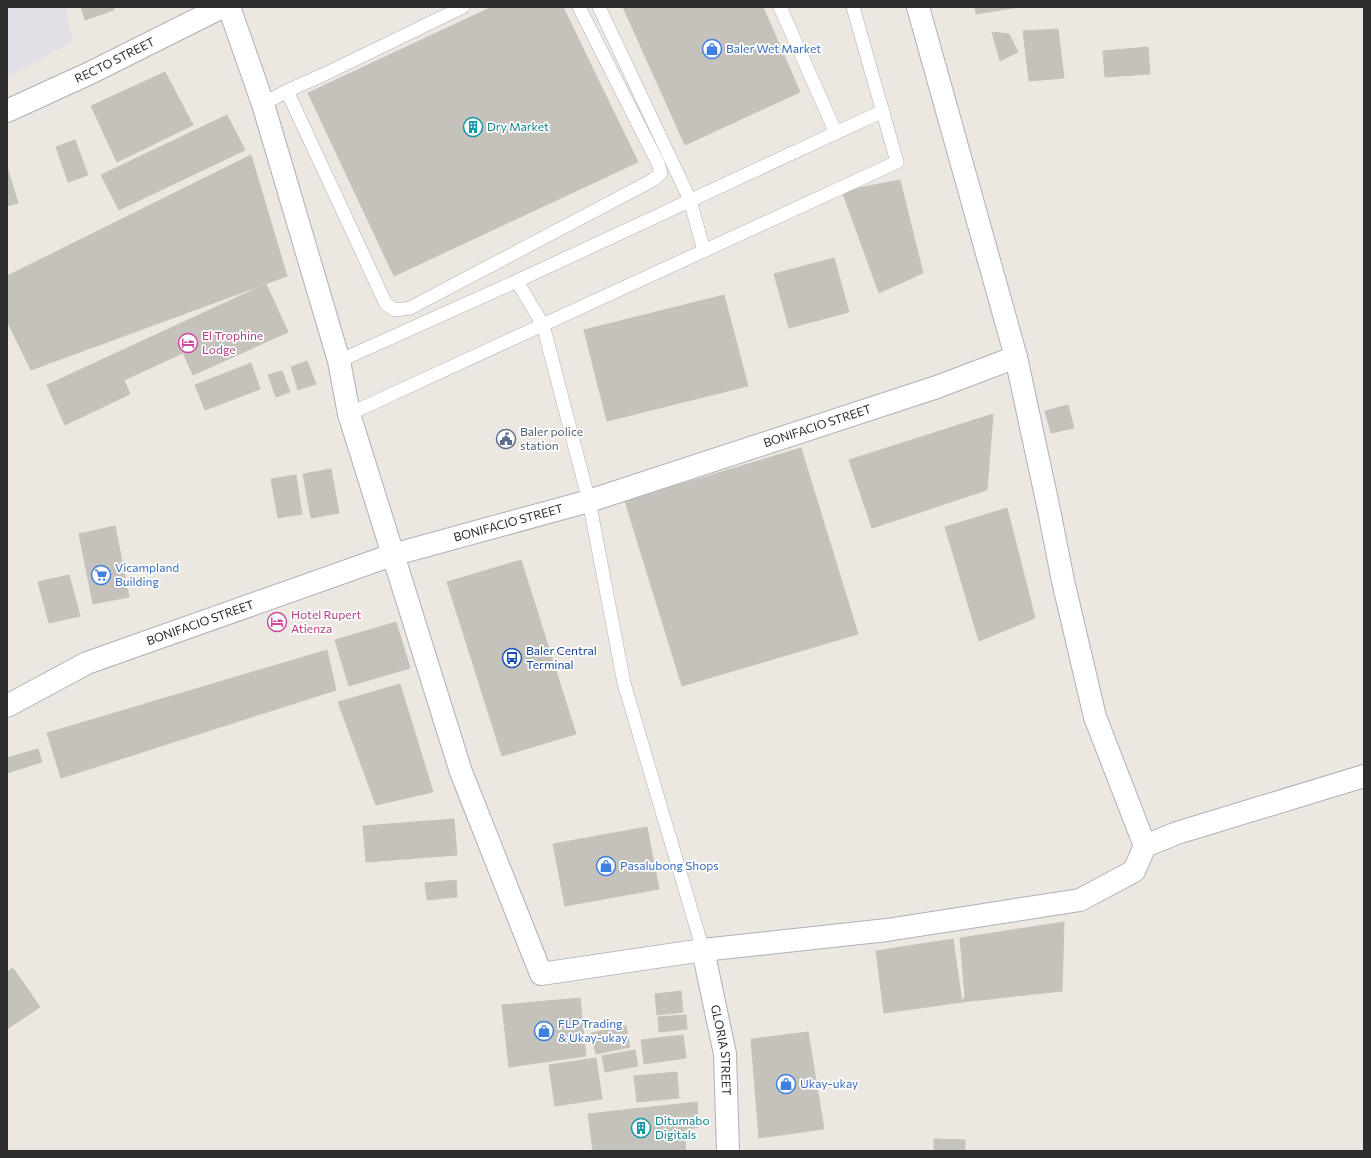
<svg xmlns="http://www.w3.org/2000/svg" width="1371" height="1158" viewBox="0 0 1371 1158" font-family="Commissioner,sans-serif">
<rect width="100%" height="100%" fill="#ece7e1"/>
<path fill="#e2e0e6" d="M7,7H65L73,42L7,77Z"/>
<g fill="#c5c2bc" stroke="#c8c2bb">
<path d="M81,7H113L114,10L85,20Z"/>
<path d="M492,7H563L638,162L394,276L308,93Z"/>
<path d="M623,7H763L800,92L685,145Z"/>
<path d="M975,7H1019L976,14Z"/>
<path d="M1058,29L1064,78L1029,81L1023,31Z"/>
<path d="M992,32L1009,34L1018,52L1000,61Z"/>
<path d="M1148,47L1150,74L1105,77L1103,51Z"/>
<path d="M165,72L193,125L117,162L91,106Z"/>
<path d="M227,115L245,150L119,210L101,175Z"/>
<path d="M75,140L88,175L68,182L56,147Z"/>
<path d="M251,155L287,276L31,370L7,321V276Z"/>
<path d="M7,167L18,203L7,206Z"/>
<path d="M900,180L923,273L879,293L842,191Z"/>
<path d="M834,258L849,312L789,328L774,274Z"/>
<path d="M266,284L288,332L193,375L183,353L124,380L130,394L65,425L47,385Z"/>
<path d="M724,295L748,386L607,421L584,330Z"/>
<path d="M307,361L316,384L298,390L291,367Z"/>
<path d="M251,363L260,389L205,410L195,385Z"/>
<path d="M282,371L290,392L276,397L268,375Z"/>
<path d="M1068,405L1074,428L1051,433L1045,411Z"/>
<path d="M993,414L987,490L872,528L849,460Z"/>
<path d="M801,448L858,634L682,686L625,501Z"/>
<path d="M331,469L339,513L311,518L303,474Z"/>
<path d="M296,475L302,514L278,518L271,479Z"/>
<path d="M1007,508L1035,618L979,641L945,527Z"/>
<path d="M115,526L129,597L93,604L79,534Z"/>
<path d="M521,560L576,734L502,756L447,582Z"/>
<path d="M69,575L80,616L49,623L38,582Z"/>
<path d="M396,622L410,668L349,686L335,640Z"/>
<path d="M327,650L336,690L61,778L47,733Z"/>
<path d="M400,684L433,792L376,805L338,702Z"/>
<path d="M38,749L42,762L7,773V758Z"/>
<path d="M454,819L457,855L366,862L363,826Z"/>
<path d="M647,827L659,889L565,906L553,844Z"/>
<path d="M456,880L457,897L427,900L425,883Z"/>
<path d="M1064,922L1062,991L962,1002L965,996L960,938Z"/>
<path d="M953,939L962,1002L884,1013L876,951Z"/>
<path d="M13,968L40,1007L7,1029V972Z"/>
<path d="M681,991L683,1012L657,1015L655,994Z"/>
<path d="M580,998L586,1056L509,1067L502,1005Z"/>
<path d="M686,1015L687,1029L659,1032L658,1017Z"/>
<path d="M626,1026L630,1047L596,1054L591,1033Z"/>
<path d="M808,1032L824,1129L759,1138L751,1039Z"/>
<path d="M683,1035L686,1058L644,1064L641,1040Z"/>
<path d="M635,1050L638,1066L605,1072L602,1056Z"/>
<path d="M596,1058L602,1099L555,1106L549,1065Z"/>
<path d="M677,1072L679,1098L637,1102L634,1076Z"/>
<path d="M697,1102L699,1127L684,1130L686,1151H593L588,1114Z"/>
<path d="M934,1139L965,1140V1151H934Z"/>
</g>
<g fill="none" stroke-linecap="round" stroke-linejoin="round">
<defs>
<g id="service">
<path d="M599,7L690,200L704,251"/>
<path d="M780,7L836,133"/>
<path d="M287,91L386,304L395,310L410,308L653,180L661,173L658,163L579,7"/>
<path d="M263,104L287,91L329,72L463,7"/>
<path d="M517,281L543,325L589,501L624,683L703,950"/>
<path d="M339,361L517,281L883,111"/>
<path d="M349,414L897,162L853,7"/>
</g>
<g id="minor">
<path d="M229,7L263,104L339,361L349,414L461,772L541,974L703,950L887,930L1080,900L1134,871L1145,846L1095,717L1063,581L1049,510L1016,357L918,7"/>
<path id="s1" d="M7,706L87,663L392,555L589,501L937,387L1016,357"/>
<path d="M1145,846L1177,833L1364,776"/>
<path id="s2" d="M703,950L725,1054L728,1151"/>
</g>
<g id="tertiary">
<path id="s3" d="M7,111L90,73L222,7"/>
</g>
</defs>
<use href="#service" stroke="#adb0b7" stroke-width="14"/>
<use href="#minor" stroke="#adb0b7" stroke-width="24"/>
<use href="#tertiary" stroke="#adb0b7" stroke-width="24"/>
<use href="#service" stroke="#fff" stroke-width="13"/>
<use href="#minor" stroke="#fff" stroke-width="22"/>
<use href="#tertiary" stroke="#fff" stroke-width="22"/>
</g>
<defs>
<symbol id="shop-ring" viewBox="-11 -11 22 22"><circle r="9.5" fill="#fff" stroke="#3f7fe0" stroke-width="1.5"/><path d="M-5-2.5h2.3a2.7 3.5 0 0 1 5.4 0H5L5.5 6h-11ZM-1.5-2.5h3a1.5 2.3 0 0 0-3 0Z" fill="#3f7fe0"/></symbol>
<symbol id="building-ring" viewBox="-11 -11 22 22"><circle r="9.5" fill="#fff" stroke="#0f9aa8" stroke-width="1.5"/><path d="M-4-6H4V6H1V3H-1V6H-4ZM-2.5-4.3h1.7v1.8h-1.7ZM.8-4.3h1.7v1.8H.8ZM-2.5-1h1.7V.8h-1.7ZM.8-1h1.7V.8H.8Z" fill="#0f9aa8"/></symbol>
<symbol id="hotel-ring" viewBox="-11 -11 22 22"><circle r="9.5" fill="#fff" stroke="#d1479c" stroke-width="1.5"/><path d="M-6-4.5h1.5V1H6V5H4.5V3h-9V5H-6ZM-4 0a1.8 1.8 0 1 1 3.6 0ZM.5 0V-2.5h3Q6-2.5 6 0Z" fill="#d1479c"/></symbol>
<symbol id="civic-ring" viewBox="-11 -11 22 22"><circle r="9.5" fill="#fff" stroke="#5c6f8a" stroke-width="1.5"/><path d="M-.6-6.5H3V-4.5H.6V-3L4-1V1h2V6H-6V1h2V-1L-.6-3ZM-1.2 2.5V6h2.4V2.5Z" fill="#5c6f8a"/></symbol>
<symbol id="supermarket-ring" viewBox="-11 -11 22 22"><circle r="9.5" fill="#fff" stroke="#3f7fe0" stroke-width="1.5"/><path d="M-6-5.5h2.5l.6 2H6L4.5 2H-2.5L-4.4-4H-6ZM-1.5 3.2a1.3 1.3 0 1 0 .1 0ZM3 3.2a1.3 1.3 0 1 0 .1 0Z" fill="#3f7fe0"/></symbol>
<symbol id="bus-ring" viewBox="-11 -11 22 22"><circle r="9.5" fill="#fff" stroke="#1a4fb4" stroke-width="1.5"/><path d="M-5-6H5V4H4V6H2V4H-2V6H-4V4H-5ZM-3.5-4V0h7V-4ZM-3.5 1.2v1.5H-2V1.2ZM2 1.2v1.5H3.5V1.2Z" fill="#1a4fb4"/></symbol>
</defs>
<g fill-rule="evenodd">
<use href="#shop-ring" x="701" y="38" width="22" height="22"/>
<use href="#building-ring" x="462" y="116" width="22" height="22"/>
<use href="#hotel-ring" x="177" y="332" width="22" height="22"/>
<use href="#civic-ring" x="495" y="428" width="22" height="22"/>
<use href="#supermarket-ring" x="90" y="564" width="22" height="22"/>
<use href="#hotel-ring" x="266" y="611" width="22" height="22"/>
<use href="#bus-ring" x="501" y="647" width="22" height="22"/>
<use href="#shop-ring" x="595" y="855" width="22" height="22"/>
<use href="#shop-ring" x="533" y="1020" width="22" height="22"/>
<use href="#shop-ring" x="775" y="1073" width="22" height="22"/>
<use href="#building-ring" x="630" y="1117" width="22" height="22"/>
</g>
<g text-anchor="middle" stroke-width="3.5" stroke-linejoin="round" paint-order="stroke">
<g font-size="12" fill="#366cbe" stroke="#fff" text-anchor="start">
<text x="726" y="53">Baler Wet Market</text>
<text x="115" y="572">Vicampland<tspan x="115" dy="14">Building</tspan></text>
<text x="620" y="870">Pasalubong Shops</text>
<text x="558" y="1028">FLP Trading<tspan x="558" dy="14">&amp; Ukay-ukay</tspan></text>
<text x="800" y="1088">Ukay-ukay</text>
</g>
<g font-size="12" fill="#2d2d2d" stroke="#fff">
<text dy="4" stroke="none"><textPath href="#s3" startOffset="119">RECTO STREET</textPath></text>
<text dy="4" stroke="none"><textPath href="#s1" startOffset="859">BONIFACIO STREET</textPath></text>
<text dy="4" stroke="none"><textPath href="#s1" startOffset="535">BONIFACIO STREET</textPath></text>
<text dy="4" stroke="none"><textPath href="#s1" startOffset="211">BONIFACIO STREET</textPath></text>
<text dy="4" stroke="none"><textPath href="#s2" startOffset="102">GLORIA STREET</textPath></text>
</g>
<g font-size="12" fill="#0d838f" stroke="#fff" text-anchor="start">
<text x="487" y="131">Dry Market</text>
<text x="655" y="1125">Ditumabo<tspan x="655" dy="14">Digitals</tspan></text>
</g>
<g font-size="12" fill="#b23c85" stroke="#fff" text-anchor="start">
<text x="202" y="340">El Trophine<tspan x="202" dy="14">Lodge</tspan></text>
<text x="291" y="619">Hotel Rupert<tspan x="291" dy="14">Atienza</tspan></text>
</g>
<g font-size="12" fill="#4e5e75" stroke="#fff" text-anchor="start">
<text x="520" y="436">Baler police<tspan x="520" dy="14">station</tspan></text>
</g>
<g font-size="12" fill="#164399" stroke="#fff" text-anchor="start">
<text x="526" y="655">Baler Central<tspan x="526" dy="14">Terminal</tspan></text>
</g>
</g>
<rect width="1371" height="1158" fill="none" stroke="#2d2d2d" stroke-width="16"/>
</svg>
